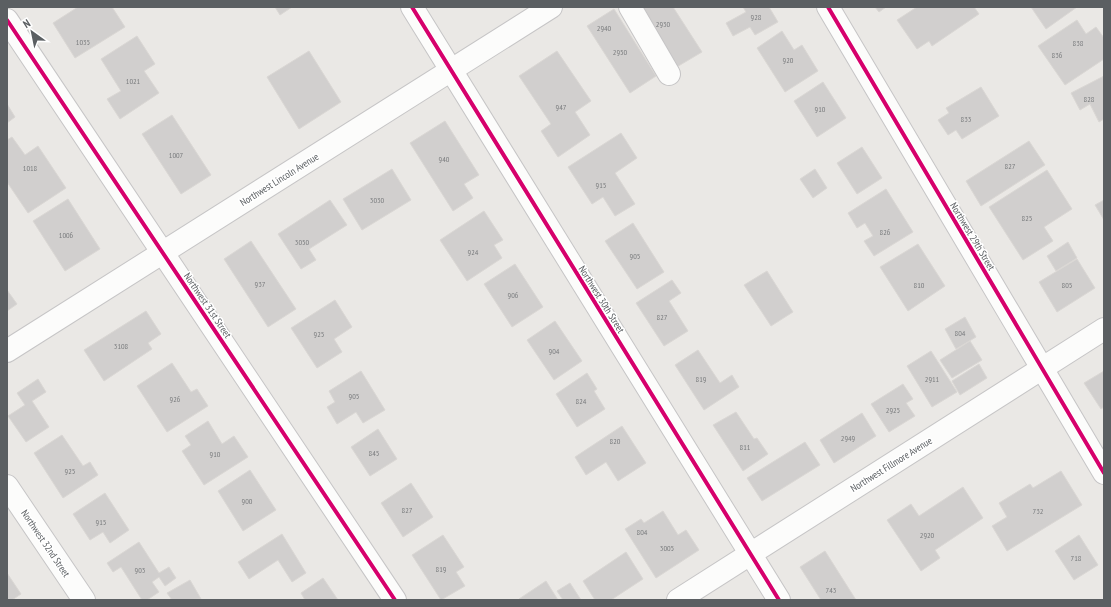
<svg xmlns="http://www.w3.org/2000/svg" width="1111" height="607" viewBox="0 0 1111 607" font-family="'PT Sans Narrow',sans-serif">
<rect width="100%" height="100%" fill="#eae8e5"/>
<g fill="#d1cfce" stroke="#dad7d4">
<path d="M78,7H112L125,27L75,58L53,23Z"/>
<path d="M275,7H292L280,15Z"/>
<path d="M636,7H673L702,52L675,68Z"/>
<path d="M743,7H769L778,22L755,35L750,27L733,36L726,23L746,12Z"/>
<path d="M875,7H886L879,12Z"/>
<path d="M917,7H974L979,14L932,46L929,41L917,49L897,20Z"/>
<path d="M1031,7H1077L1046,29Z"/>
<path d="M614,9L656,76L630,93L587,26Z"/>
<path d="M1077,20L1086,34L1096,27L1104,38V59L1065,85L1038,46Z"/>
<path d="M782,31L794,50L802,45L818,71L785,92L757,48Z"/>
<path d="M137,36L155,64L144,71L159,93L120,119L107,99L121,91L101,59Z"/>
<path d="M309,51L341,102L299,129L267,77Z"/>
<path d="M557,51L591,101L575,112L590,135L558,157L541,131L551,124L519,76Z"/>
<path d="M1104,76V119L1099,122L1090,104L1080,110L1071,93Z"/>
<path d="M823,82L846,118L817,137L794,101Z"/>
<path d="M981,87L999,116L962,139L956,130L948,135L938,120L949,113L946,108Z"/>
<path d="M7,104L15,117L7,123Z"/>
<path d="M172,115L211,175L181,194L142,134Z"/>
<path d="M445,121L479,175L464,184L473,198L453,211L410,143Z"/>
<path d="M621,133L637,158L615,173L635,204L615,216L603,197L592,204L568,167Z"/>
<path d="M12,137L25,155L38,146L66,188L28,213L7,182V140Z"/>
<path d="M1029,141L1045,165L981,206L966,181Z"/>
<path d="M862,147L882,178L857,194L837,163Z"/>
<path d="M392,169L411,200L362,230L343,199Z"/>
<path d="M815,169L827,188L813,198L800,179Z"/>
<path d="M1047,170L1072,209L1044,227L1053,241L1023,260L989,207Z"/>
<path d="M886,189L913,232L874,256L864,241L873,236L865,223L857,228L848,213Z"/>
<path d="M68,199L100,249L65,271L33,221Z"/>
<path d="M330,200L347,225L309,249L316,260L301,269L278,234Z"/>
<path d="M1104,200V220L1095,205Z"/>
<path d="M484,211L503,240L494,245L502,258L467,281L440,240Z"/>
<path d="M633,223L664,272L637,289L605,241Z"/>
<path d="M251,241L296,309L268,327L224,259Z"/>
<path d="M1068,242L1077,258L1056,271L1047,256Z"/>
<path d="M918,244L945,286L908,311L880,267Z"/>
<path d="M1077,259L1095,288L1057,312L1039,282Z"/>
<path d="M515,264L543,307L512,327L484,284Z"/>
<path d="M767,271L793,312L771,326L744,285Z"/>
<path d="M672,280L681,293L669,301L688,331L664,346L636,303Z"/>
<path d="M7,290L17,304L7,311Z"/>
<path d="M335,300L352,327L334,339L342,352L317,368L291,328Z"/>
<path d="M146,311L161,334L148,343L152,349L104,381L84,350Z"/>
<path d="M965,317L976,337L956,349L945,329Z"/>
<path d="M555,321L582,361L554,380L527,340Z"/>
<path d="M970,341L982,360L952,378L940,360Z"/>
<path d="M698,350L720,383L732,375L739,387L704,410L675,365Z"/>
<path d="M931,351L957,392L932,407L907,366Z"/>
<path d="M172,363L191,392L197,389L208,406L167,432L137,386Z"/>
<path d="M979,364L987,378L960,395L952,381Z"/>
<path d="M361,371L385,410L363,423L356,412L337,424L327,407L335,402L329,391Z"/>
<path d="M1104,371V407L1101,409L1084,383Z"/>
<path d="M587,373L597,389L594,391L605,409L577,427L556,394Z"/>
<path d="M38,379L46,392L32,401L49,427L26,442L8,416L25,405L17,393Z"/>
<path d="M903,384L913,399L906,403L915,416L889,432L871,404Z"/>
<path d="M736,412L754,439L757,438L768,454L743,471L713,425Z"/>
<path d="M862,413L876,436L834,463L820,440Z"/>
<path d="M208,421L222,444L234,436L248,457L204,485L182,451L191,445L185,436Z"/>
<path d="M622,426L646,463L618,481L606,462L586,475L575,457Z"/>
<path d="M378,429L397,459L370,476L351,447Z"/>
<path d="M62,435L83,466L90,462L98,475L63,498L34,453Z"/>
<path d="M805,442L820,465L762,501L747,478Z"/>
<path d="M250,470L276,510L243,531L218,491Z"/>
<path d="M1061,471L1082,505L1007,551L992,526L1007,517L999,503L1030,484L1033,488Z"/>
<path d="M411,483L433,517L403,537L381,503Z"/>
<path d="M963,487L983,518L935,550L940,558L921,571L887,520L911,504L919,516Z"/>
<path d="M105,493L129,530L110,543L103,532L90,540L73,514Z"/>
<path d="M663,511L678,535L686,530L699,550L656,578L625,529L641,519L644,523Z"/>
<path d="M282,534L306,573L292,582L278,560L249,579L238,562Z"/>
<path d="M443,535L464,567L456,572L465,586L441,600L412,555Z"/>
<path d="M1079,535L1098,565L1074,580L1055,551Z"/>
<path d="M139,542L159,573L169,567L176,578L165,586L159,577L152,582L159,592L147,600H142L121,567L113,572L107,563Z"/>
<path d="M825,551L856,600H821L800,567Z"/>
<path d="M626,552L643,579L611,600H595L583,581Z"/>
<path d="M7,573L21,594L12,600H7Z"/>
<path d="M323,578L338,600H305L301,593Z"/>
<path d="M190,580L201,599L172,600L167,593Z"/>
<path d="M546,581L558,600H519V599Z"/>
<path d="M570,583L581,600H563L557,591Z"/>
</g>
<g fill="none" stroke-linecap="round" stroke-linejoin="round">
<defs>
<g id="minor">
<path d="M412,7L779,600"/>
<path d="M630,7L669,74"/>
<path d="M828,7L1104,473"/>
<path d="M7,20L395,600"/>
<path d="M7,351L551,7"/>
<path d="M7,486L84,600"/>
<path d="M678,600L1104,329"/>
</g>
</defs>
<use href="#minor" stroke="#c6c5c6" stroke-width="24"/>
<use href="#minor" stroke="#fcfcfb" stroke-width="22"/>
<defs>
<g id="cycleway">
<path d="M412,7L779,600"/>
<path d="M828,7L1104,473"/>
<path d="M7,20L395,600"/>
</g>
</defs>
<use href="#cycleway" stroke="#fff" stroke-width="6"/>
<use href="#cycleway" stroke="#d6006c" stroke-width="4"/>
</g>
<g text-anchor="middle" stroke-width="3" stroke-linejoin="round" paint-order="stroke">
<g font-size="8" fill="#7a7c7e">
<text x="756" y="20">928</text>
<text x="663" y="27">2930</text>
<text x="604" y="31">2940</text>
<text x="83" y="45">1035</text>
<text x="1078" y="46">838</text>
<text x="620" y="55">2950</text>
<text x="1057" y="58">836</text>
<text x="788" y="63">920</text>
<text x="133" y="84">1021</text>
<text x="1089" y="102">828</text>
<text x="561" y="110">947</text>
<text x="820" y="112">910</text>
<text x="966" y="122">833</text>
<text x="176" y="158">1007</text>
<text x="444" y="162">940</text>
<text x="1010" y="169">827</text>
<text x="30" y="171">1018</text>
<text x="601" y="188">915</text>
<text x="377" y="203">3030</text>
<text x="1027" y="221">825</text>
<text x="885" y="235">826</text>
<text x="66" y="238">1006</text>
<text x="302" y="245">3050</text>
<text x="473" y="255">924</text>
<text x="635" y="259">905</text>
<text x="260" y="287">937</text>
<text x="919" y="288">810</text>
<text x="1067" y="288">805</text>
<text x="513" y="298">906</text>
<text x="662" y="320">827</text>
<text x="960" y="336">804</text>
<text x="319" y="337">925</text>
<text x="121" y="349">3108</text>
<text x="554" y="354">904</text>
<text x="701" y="382">819</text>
<text x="932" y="382">2911</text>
<text x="354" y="399">905</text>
<text x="175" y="402">926</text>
<text x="581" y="404">824</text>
<text x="893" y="413">2925</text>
<text x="848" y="441">2949</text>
<text x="615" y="444">820</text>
<text x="745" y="450">811</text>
<text x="374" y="456">845</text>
<text x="215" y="457">910</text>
<text x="70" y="474">925</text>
<text x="247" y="504">900</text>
<text x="407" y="513">827</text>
<text x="1038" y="514">732</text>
<text x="101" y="525">915</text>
<text x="642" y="535">804</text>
<text x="927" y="538">2920</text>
<text x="667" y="551">3005</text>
<text x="1076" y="561">718</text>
<text x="441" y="572">819</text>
<text x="140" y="573">903</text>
<text x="831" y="593">743</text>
</g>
<g font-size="10" fill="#5b5f62" stroke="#fff">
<text transform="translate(279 179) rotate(-32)" y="4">Northwest Lincoln Avenue</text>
<text transform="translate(973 236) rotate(59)" y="4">Northwest 29th Street</text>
<text transform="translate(602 299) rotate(58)" y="4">Northwest 30th Street</text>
<text transform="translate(208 305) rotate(56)" y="4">Northwest 31st Street</text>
<text transform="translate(891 464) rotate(-32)" y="4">Northwest Fillmore Avenue</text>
<text transform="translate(46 543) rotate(56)" y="4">Northwest 32nd Street</text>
</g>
</g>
<rect width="1111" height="607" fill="none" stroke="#5b5f62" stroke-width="16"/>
<g transform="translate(32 32) rotate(327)" stroke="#ffffff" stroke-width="3" paint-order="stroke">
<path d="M0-3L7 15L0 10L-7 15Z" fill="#5b5f62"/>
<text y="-6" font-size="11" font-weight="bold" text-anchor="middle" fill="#5b5f62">N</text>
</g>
</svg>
